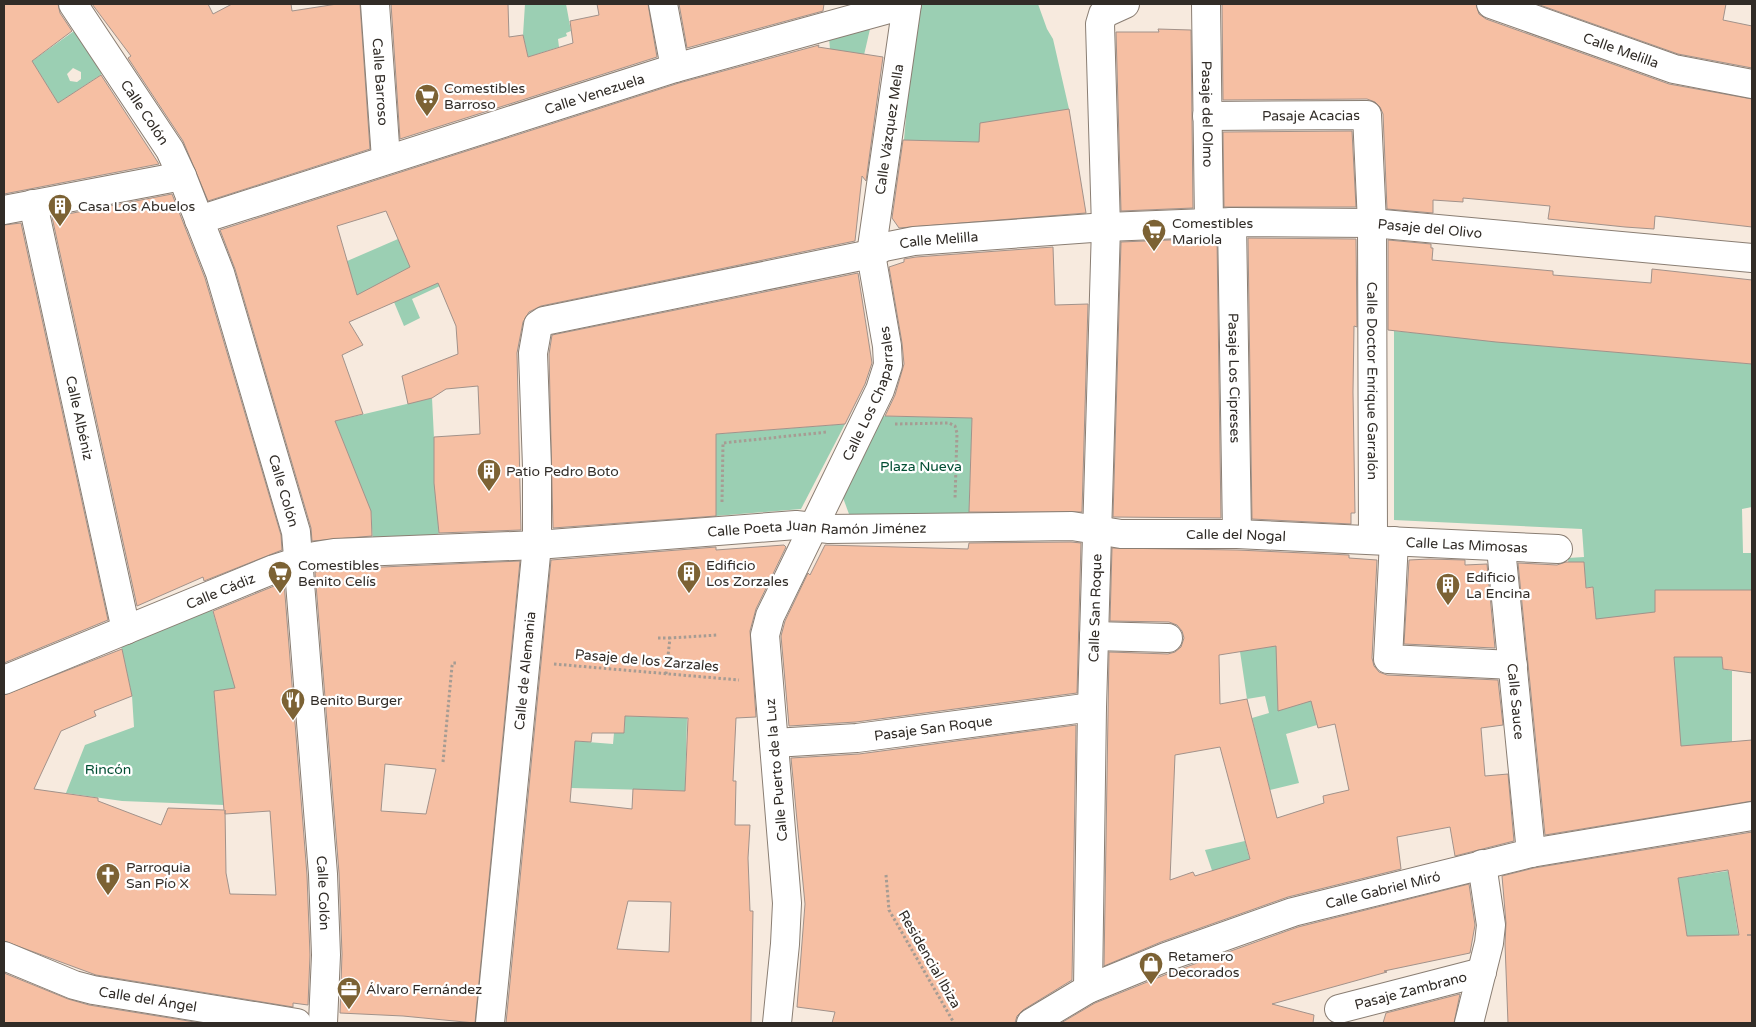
<svg xmlns="http://www.w3.org/2000/svg" width="1756" height="1027" viewBox="0 0 1756 1027" font-family="'Varela Round',sans-serif">
<rect width="100%" height="100%" fill="#f7eade"/>
<g fill="#9bcfb3" fill-rule="evenodd">
<path d="M525,4H566L571,31L566,33L567,36L558,39L559,47L528,57L523,35Z"/>
<path d="M919,4H1038L1047,29L1053,39L1069,109L979,142L904,140L912,46Z"/>
<path d="M870,29L861,68L831,63L829,37Z"/>
<path d="M74,31L102,74L58,103L32,61ZM73,68L81,72V79L77,82L70,81L67,74Z"/>
<path d="M398,239L411,268L354,297L338,265Z"/>
<path d="M438,282L440,286L412,299L420,318L404,326L394,302Z"/>
<path d="M1394,331L1752,364V507L1742,509L1743,553H1752V590H1699L1656,630L1596,619L1593,587L1570,589L1568,558L1584,557L1582,529L1394,520Z"/>
<path d="M432,398L439,538L373,544L371,512L335,421Z"/>
<path d="M881,416L972,418L969,514H849L842,495Z"/>
<path d="M845,424L801,509L716,516V434Z"/>
<path d="M212,609L226,656L238,688L214,691L224,805L122,801L66,793L85,745L134,727L132,696L121,645Z"/>
<path d="M1276,635L1309,688L1317,725L1286,734L1299,783L1270,790L1252,718L1269,713L1265,696L1247,699L1238,638Z"/>
<path d="M1722,656L1723,669L1732,671V774L1680,746L1674,657Z"/>
<path d="M625,716L687,718L685,791L534,787L575,741L613,744L614,733H624Z"/>
<path d="M1245,841L1261,905L1228,917L1205,850Z"/>
<path d="M1728,871L1741,952L1713,936H1687L1678,878Z"/>
</g>
<g fill="#f6bfa3" stroke="#a2928a" fill-rule="evenodd">
<path d="M4,4H58L60,13L72,31L32,61L58,103L101,75L159,164L4,194Z"/>
<path d="M92,4H208L213,14L232,4H291L292,11L337,4H360L370,149L208,201L183,141L128,58L131,56Z"/>
<path d="M391,4H508L509,37L523,35L528,57L573,43L570,21L599,15L597,4H648L657,57L400,139Z"/>
<path d="M679,4H824L823,11L687,48Z"/>
<path d="M1222,4H1476L1479,14L1486,19L1669,84L1752,99V227L1655,216L1654,229L1625,227L1548,219L1550,206L1463,198V202L1433,200V213L1387,209L1383,114L1380,107L1375,102L1367,99L1223,100Z"/>
<path d="M1537,4H1726L1723,20L1752,26V68L1678,54Z"/>
<path d="M1158,29L1191,30L1193,208L1121,211L1116,32H1159Z"/>
<path d="M819,45L818,47L883,57L866,181L862,176L855,241L541,306L529,312L523,322L517,353L521,530L439,533L434,483V437L480,434L478,386L446,389L432,398L408,404L402,376L458,354L456,326L438,283L349,322L363,345L342,355L363,414L335,421L371,511L372,536L312,541L311,528L235,269L220,230L679,83ZM386,211L410,267L357,295L337,226Z"/>
<path d="M1069,109L1086,213L899,228L892,218L903,140L979,142L980,123Z"/>
<path d="M1352,131L1356,207H1224L1223,132Z"/>
<path d="M172,194L205,278L281,535L282,550L204,581L203,577L137,606L52,217Z"/>
<path d="M21,223L108,620L4,663V225Z"/>
<path d="M1217,238L1221,518L1113,517L1121,242Z"/>
<path d="M1248,238L1356,239L1357,327L1354,326L1353,392L1355,513H1351V524L1252,519Z"/>
<path d="M1388,240L1431,244V248H1433L1432,260L1553,271V275L1651,283L1652,269L1752,280V364L1496,342L1388,330Z"/>
<path d="M1053,247L1055,305L1088,304L1082,512H969L972,418L885,416L895,395L904,364L902,343L889,267L904,262V259L916,257Z"/>
<path d="M858,273L872,363L865,384L845,424L716,434V516L553,528L549,354L552,335Z"/>
<path d="M1071,542L1081,543L1077,693L856,722L789,726L781,636L785,621L808,573L810,575L825,545L968,549L969,543Z"/>
<path d="M784,545L786,547L756,609L750,631L756,717L736,718L733,781H736L735,825H750L748,858L750,911H753L751,1023H506L551,560L716,547V550ZM625,716L688,718L685,791L633,789L632,809L570,802L575,741L591,742L592,733H624ZM628,901L671,902L669,952L617,949Z"/>
<path d="M1112,548L1237,550L1349,555V558L1377,560L1372,658L1374,666L1379,672L1387,675L1498,680L1503,725L1481,728L1485,776L1508,774L1514,841L1455,856L1450,827L1397,837L1401,869L1288,897L1161,942L1104,966L1109,652L1168,654L1175,652L1181,647L1184,638L1182,631L1177,625L1169,622L1110,621ZM1276,646L1278,711L1311,701L1318,728L1335,724L1349,790L1323,796L1324,803L1277,818L1247,699L1220,704L1219,655ZM1220,747L1250,859L1195,876L1193,872L1170,880L1175,755Z"/>
<path d="M1429,559L1465,560V565L1487,564L1495,648L1404,644L1409,560Z"/>
<path d="M520,561L475,1023L403,1016L340,1013L342,954L339,873L315,572L336,569ZM385,764L436,769L426,814L381,811Z"/>
<path d="M1566,562H1584L1586,588L1593,587L1596,619L1655,612V590H1752V673L1723,669L1722,657H1674L1681,746L1752,740V801L1545,835L1518,563L1557,565Z"/>
<path d="M284,582L307,875L310,955L308,1005L293,1003V1007L96,975L4,941V695L122,649L132,696L94,711L96,716L61,731L34,789L98,798V801L161,825L168,808L224,810L214,691L235,688L213,611ZM225,810V814L270,811L276,895L230,894L226,873Z"/>
<path d="M1076,725L1072,980L1023,1010L1017,1016L1015,1023H832L835,1012L797,1007L805,904L791,758L859,754Z"/>
<path d="M1752,832V935H1747H1752V1023H1508L1505,944L1506,923L1502,876L1534,868ZM1728,870L1739,935L1687,936L1678,878Z"/>
<path d="M1469,884L1475,925L1470,953L1384,971L1387,972L1272,1004L1314,1015L1313,1023H1061L1095,1003L1172,972L1298,927Z"/>
<path d="M4,973L68,999L89,1005L201,1023H4Z"/>
<path d="M1460,994L1454,1023H1383L1386,1013Z"/>
</g>
<g fill="none" stroke-linecap="round" stroke-linejoin="round">
<defs>
<g id="minor">
<path id="s1" d="M73,4L170,150L182,176L220,273L296,532L323,874L326,955L323,1023"/>
<path id="s2" d="M375,4L386,159"/>
<path d="M663,4L675,68"/>
<path id="s3" d="M1206,4L1209,223"/>
<path id="s4" d="M1491,4L1674,69L1752,84"/>
<path id="s5" d="M1207,116L1367,115L1372,223L1373,539"/>
<path id="s6" d="M33,204L126,630"/>
<path d="M4,210L182,176"/>
<path id="s7" d="M199,220L675,68L907,4"/>
<path id="s8" d="M1232,222L1237,534"/>
<path d="M1394,541L1388,659L1513,665"/>
<path id="s9" d="M1501,548L1531,853"/>
<path d="M1094,636L1168,638"/>
<path id="s10" d="M4,680L274,569L315,556L334,553L537,545L796,525L829,529L1072,526L1121,534H1237L1558,549"/>
<path id="s11" d="M774,743L857,738L1092,707"/>
<path id="s12" d="M1088,989L1092,707L1106,227L1100,24L1103,14L1125,4"/>
<path id="s13" d="M1339,1009L1482,972"/>
<path id="s14" d="M490,1023L537,545V467L533,353L538,325L544,321L871,254L884,247L914,241L1106,227L1232,222L1372,223L1752,258"/>
<path id="s15" d="M777,1023L785,944L787,903L765,635L770,616L880,390L888,365L887,346L871,254L907,4"/>
<path id="s16" d="M1031,1023L1088,989L1166,957L1293,912L1531,853L1752,816"/>
<path d="M1469,1023L1489,943L1491,925L1482,864"/>
</g>
<g id="major">
<path id="s17" d="M4,956L74,985L93,990L297,1023"/>
</g>
</defs>
<use href="#minor" stroke="#8a7e73" stroke-width="30"/>
<use href="#major" stroke="#8a7e73" stroke-width="30"/>
<g stroke="#a69c93" stroke-width="3" stroke-dasharray="2.5 2.5" stroke-linecap="butt">
<path d="M895,424L949,423L955,426L957,433L955,499"/>
<path d="M722,502L723,443L827,432"/>
<path d="M658,638H670"/>
<path d="M554,664L739,680"/>
<path d="M666,674L670,638L718,635"/>
<path d="M443,762L452,666L453,663H458"/>
<path d="M886,875L889,910L954,1023"/>
</g>
<use href="#minor" stroke="#fff" stroke-width="28"/>
<use href="#major" stroke="#fff" stroke-width="28"/>
</g>
<defs>
<symbol id="supermarket-pin" viewBox="-11 -11 22 30"><path d="M0 17L-7.5 6A9.5 9.5 0 1 1 7.5 6Z" fill="#7c6234" stroke="#fff"/><path d="M-6-5.5h2.5l.6 2H6L4.5 2H-2.5L-4.4-4H-6ZM-1.5 3.2a1.3 1.3 0 1 0 .1 0ZM3 3.2a1.3 1.3 0 1 0 .1 0Z" fill="#fff"/></symbol>
<symbol id="building-pin" viewBox="-11 -11 22 30"><path d="M0 17L-7.5 6A9.5 9.5 0 1 1 7.5 6Z" fill="#7c6234" stroke="#fff"/><path d="M-4-6H4V6H1V3H-1V6H-4ZM-2.5-4.3h1.7v1.8h-1.7ZM.8-4.3h1.7v1.8H.8ZM-2.5-1h1.7V.8h-1.7ZM.8-1h1.7V.8H.8Z" fill="#fff"/></symbol>
<symbol id="restaurant-pin" viewBox="-11 -11 22 30"><path d="M0 17L-7.5 6A9.5 9.5 0 1 1 7.5 6Z" fill="#7c6234" stroke="#fff"/><path d="M-5-6h1v4h1v-4h1v4h1v-4h1v5L-1.5 .5V6h-2V.5L-5-1ZM5-6V6H3V1.5H1.5Q1.5-4 5-6Z" fill="#fff"/></symbol>
<symbol id="church-pin" viewBox="-11 -11 22 30"><path d="M0 17L-7.5 6A9.5 9.5 0 1 1 7.5 6Z" fill="#7c6234" stroke="#fff"/><path d="M-1.2-6h2.4v3.5h3.3v2.4h-3.3V6h-2.4V-.1h-3.3v-2.4h3.3Z" fill="#fff"/></symbol>
<symbol id="shop-pin" viewBox="-11 -11 22 30"><path d="M0 17L-7.5 6A9.5 9.5 0 1 1 7.5 6Z" fill="#7c6234" stroke="#fff"/><path d="M-5-2.5h2.3a2.7 3.5 0 0 1 5.4 0H5L5.5 6h-11ZM-1.5-2.5h3a1.5 2.3 0 0 0-3 0Z" fill="#fff"/></symbol>
<symbol id="office-pin" viewBox="-11 -11 22 30"><path d="M0 17L-7.5 6A9.5 9.5 0 1 1 7.5 6Z" fill="#7c6234" stroke="#fff"/><path d="M-6-3h4V-5.5h4V-3h4V5H-6ZM-1-4.5V-3h2v-1.5ZM-6 0V1H6V0Z" fill="#fff"/></symbol>
</defs>
<g fill-rule="evenodd">
<use href="#supermarket-pin" x="413" y="82" width="28" height="38"/>
<use href="#building-pin" x="46" y="192" width="28" height="38"/>
<use href="#supermarket-pin" x="1140" y="217" width="28" height="38"/>
<use href="#building-pin" x="475" y="457" width="28" height="38"/>
<use href="#supermarket-pin" x="266" y="559" width="28" height="38"/>
<use href="#building-pin" x="675" y="559" width="28" height="38"/>
<use href="#building-pin" x="1434" y="571" width="28" height="38"/>
<use href="#restaurant-pin" x="279" y="686" width="28" height="38"/>
<use href="#church-pin" x="94" y="861" width="28" height="38"/>
<use href="#shop-pin" x="1137" y="950" width="28" height="38"/>
<use href="#office-pin" x="335" y="975" width="28" height="38"/>
</g>
<g text-anchor="middle" stroke-width="4.5" stroke-linejoin="round" paint-order="stroke">
<g font-size="14" fill="#312c27" stroke="#fff">
<text dy="5" stroke="none"><textPath href="#s4" startOffset="138">Calle Melilla</textPath></text>
<text dy="5" stroke="none"><textPath href="#s2" startOffset="78">Calle Barroso</textPath></text>
<text dy="5" stroke="none"><textPath href="#s7" startOffset="415">Calle Venezuela</textPath></text>
<text dy="5" stroke="none"><textPath href="#s1" startOffset="130">Calle Colón</textPath></text>
<text dy="5" stroke="none"><textPath href="#s3" startOffset="110">Pasaje del Olmo</textPath></text>
<text dy="5" stroke="none"><textPath href="#s5" startOffset="104">Pasaje Acacias</textPath></text>
<text dy="5" stroke="none"><textPath href="#s15" startOffset="925">Calle Vázquez Mella</textPath></text>
<text dy="5" stroke="none"><textPath href="#s14" startOffset="1604">Pasaje del Olivo</textPath></text>
<text dy="5" stroke="none"><textPath href="#s14" startOffset="1112">Calle Melilla</textPath></text>
<text dy="5" stroke="none"><textPath href="#s8" startOffset="156">Pasaje Los Cipreses</textPath></text>
<text dy="5" stroke="none"><textPath href="#s5" startOffset="426">Calle Doctor Enrique Garralón</textPath></text>
<text dy="5" stroke="none"><textPath href="#s15" startOffset="654">Calle Los Chaparrales</textPath></text>
<text dy="5" stroke="none"><textPath href="#s6" startOffset="219">Calle Albéniz</textPath></text>
<text dy="5" stroke="none"><textPath href="#s1" startOffset="535">Calle Colón</textPath></text>
<text dy="5" stroke="none"><textPath href="#s10" startOffset="838">Calle Poeta Juan Ramón Jiménez</textPath></text>
<text dy="5" stroke="none"><textPath href="#s10" startOffset="1258">Calle del Nogal</textPath></text>
<text dy="5" stroke="none"><textPath href="#s10" startOffset="1489">Calle Las Mimosas</textPath></text>
<text dy="5" stroke="none"><textPath href="#s10" startOffset="234">Calle Cádiz</textPath></text>
<text dy="5" stroke="none"><textPath href="#s12" startOffset="381">Calle San Roque</textPath></text>
<text transform="translate(647 660) rotate(5)" y="5">Pasaje de los Zarzales</text>
<text dy="5" stroke="none"><textPath href="#s14" startOffset="354">Calle de Alemania</textPath></text>
<text dy="5" stroke="none"><textPath href="#s9" startOffset="154">Calle Sauce</textPath></text>
<text dy="5" stroke="none"><textPath href="#s11" startOffset="160">Pasaje San Roque</textPath></text>
<text transform="translate(776 770) rotate(-95)" y="5">Calle Puerto de la Luz</text>
<text dy="5" stroke="none"><textPath href="#s16" startOffset="378">Calle Gabriel Miró</textPath></text>
<text dy="5" stroke="none"><textPath href="#s1" startOffset="940">Calle Colón</textPath></text>
<text transform="translate(930 959) rotate(60)" y="5">Residencial Ibiza</text>
<text dy="5" stroke="none"><textPath href="#s13" startOffset="74">Pasaje Zambrano</textPath></text>
<text dy="5" stroke="none"><textPath href="#s17" startOffset="151">Calle del Ángel</textPath></text>
</g>
<g font-size="14" fill="#312c27" stroke="#fff" text-anchor="start">
<text x="444" y="93">Comestibles<tspan x="444" dy="16">Barroso</tspan></text>
<text x="78" y="211">Casa Los Abuelos</text>
<text x="1172" y="228">Comestibles<tspan x="1172" dy="16">Mariola</tspan></text>
<text x="506" y="476">Patio Pedro Boto</text>
<text x="298" y="570">Comestibles<tspan x="298" dy="16">Benito Celís</tspan></text>
<text x="706" y="570">Edificio<tspan x="706" dy="16">Los Zorzales</tspan></text>
<text x="1466" y="582">Edificio<tspan x="1466" dy="16">La Encina</tspan></text>
<text x="310" y="705">Benito Burger</text>
<text x="126" y="872">Parroquia<tspan x="126" dy="16">San Pío X</tspan></text>
<text x="1168" y="961">Retamero<tspan x="1168" dy="16">Decorados</tspan></text>
<text x="366" y="994">Álvaro Fernández</text>
</g>
<g font-size="14" fill="#004d32" stroke="#fff">
<text x="921" y="471">Plaza Nueva</text>
<text x="108" y="774">Rincón</text>
</g>
</g>
<rect width="1756" height="1027" fill="none" stroke="#312c27" stroke-width="10"/>
</svg>
